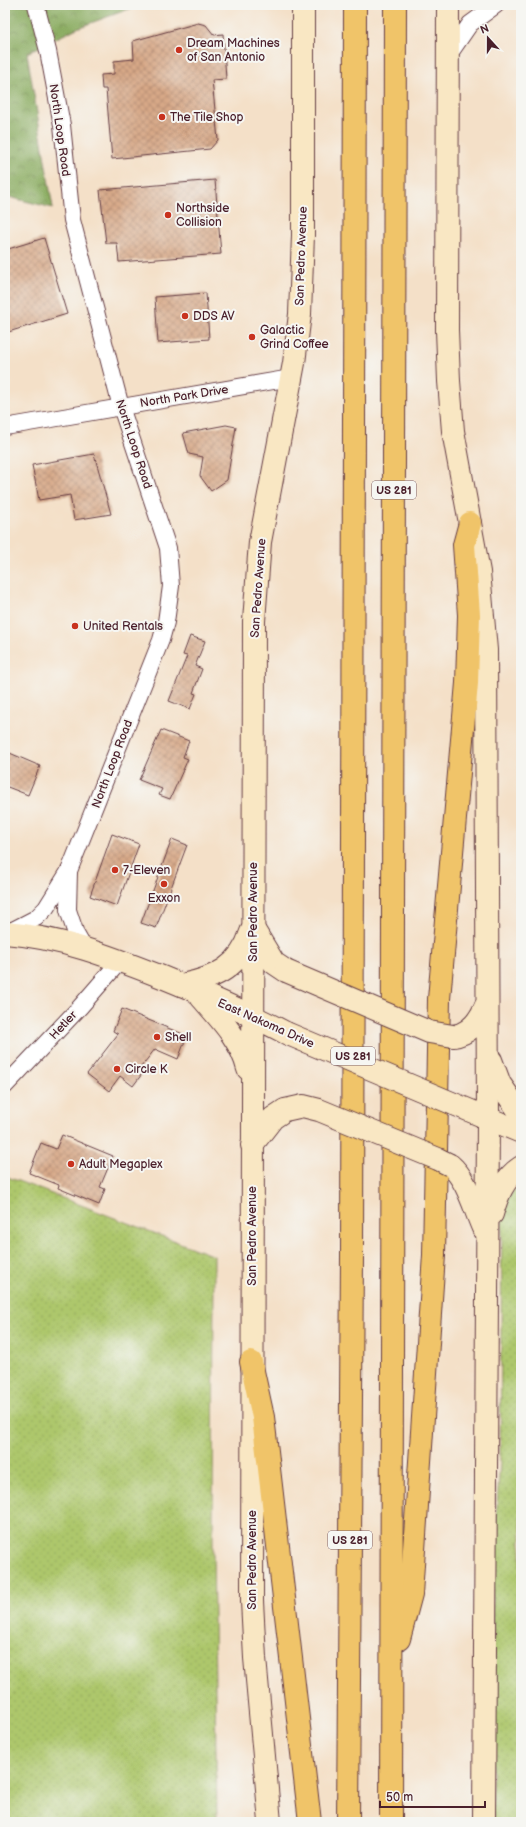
<svg xmlns="http://www.w3.org/2000/svg" width="526" height="1827" viewBox="0 0 526 1827" font-family="'Balsamiq Sans',sans-serif">
<defs>
<pattern id="grass-dots" width="8" height="8" patternUnits="userSpaceOnUse"><rect width="8" height="8" fill="#adc76c"/><path d="M2 2h.1M6 6h.1" fill="none" stroke="#96aa5e" stroke-width="1.8" stroke-linecap="round"/></pattern>
<pattern id="forest-crowns" width="20" height="18" patternUnits="userSpaceOnUse"><rect width="20" height="18" fill="#8aac60"/><path d="M2 6a3 3 0 1 1 6 0M12 15a3 3 0 1 1 6 0" fill="none" stroke="#738b4f"/></pattern>
<pattern id="building-cross-hatch" width="8" height="8" patternUnits="userSpaceOnUse"><rect width="8" height="8" fill="#d7a887"/><path d="M0 0l8 8M0 8l8-8" fill="none" stroke="#b0886f"/></pattern>
</defs>
<rect width="100%" height="100%" fill="#f6f6f2"/>
<filter id="ink" filterUnits="userSpaceOnUse"><feTurbulence type="fractalNoise" baseFrequency=".025" numOctaves="2"/><feDisplacementMap in="SourceGraphic" scale="8" xChannelSelector="R" yChannelSelector="G"/><feConvolveMatrix kernelMatrix="1 2 1 2 8 2 1 2 1" color-interpolation-filters="sRGB"/></filter>
<filter id="wash" filterUnits="userSpaceOnUse"><feTurbulence type="fractalNoise" baseFrequency=".012" numOctaves="4" result="noise"/><feDisplacementMap in="SourceGraphic" scale="16" xChannelSelector="R" yChannelSelector="G"/><feGaussianBlur stdDeviation="0.9" result="paint"/><feColorMatrix in="noise" values="0 0 0 0 0 0 0 0 0 0 0 0 0 0 0 0 0 1.4 0 .05"/><feComposite in="paint" operator="in"/></filter>
<g filter="url(#wash)">
<rect width="100%" height="100%" fill="#f4e0c8"/>
<g fill="url(#grass-dots)" stroke="#7c734c">
<path d="M5,1176L214,1256L213,1549L217,1822H5Z"/>
<path d="M521,1179V1822H492V1573L500,1462L502,1218L504,1204Z"/>
</g>
<path fill="url(#forest-crowns)" stroke="#6a6646" d="M5,5H140L77,28L27,53L53,208L5,196Z"/>
<g id="blocks">
<g fill="url(#building-cross-hatch)">
<path d="M198,23L206,25L214,35L223,34L226,79L212,80L218,140L210,149L112,159L106,89H102L101,75L114,74V61L134,59L133,41Z"/>
<path d="M215,180L221,254L119,262L117,243H106L100,190Z"/>
<path d="M44,238L67,314L5,333V250Z"/>
<path d="M206,293L209,339L158,343L155,297Z"/>
<path d="M226,425L236,427L227,480L211,491L200,476L203,457L189,454L183,433Z"/>
<path d="M94,454L111,514L74,520L70,495L39,500L32,465Z"/>
<path d="M190,636L205,641L195,666L202,669L193,693L196,694L190,709L169,701L187,656L183,655Z"/>
<path d="M161,730L189,741L183,757L188,759L170,799L159,795L162,789L139,780Z"/>
<path d="M5,751L40,766L28,795L5,786Z"/>
<path d="M112,834L139,844L117,906L90,896Z"/>
<path d="M172,839L187,845L156,928L141,923Z"/>
<path d="M122,1009L187,1036L178,1059L155,1049L141,1067L145,1070L133,1086L120,1076L109,1091L87,1074L118,1034L113,1031Z"/>
<path d="M62,1135L113,1156L100,1187L105,1189L99,1205L58,1188L59,1185L29,1173L41,1143L56,1149Z"/>
</g>
</g>
</g>
<g filter="url(#ink)">
<use href="#blocks" fill-opacity="0" stroke="#643c43" stroke-width="1"/>
<g fill="none" stroke-linecap="round" stroke-linejoin="round">
<defs>
<g id="street">
<path d="M448,56L470,24L496,5"/>
<path d="M5,427L291,378"/>
<path d="M69,871L68,910L76,934L84,948"/>
<path d="M7,933L36,918L46,908L69,871L161,640L166,622L171,586L168,548L121,407L72,220L62,125L48,51L36,5"/>
<path d="M5,1086L80,1007L120,961"/>
</g>
<g id="secondary">
<path d="M448,5L447,330L449,381L453,431L479,572L486,650L488,1119L484,1822"/>
<path d="M254,930L274,963L286,971"/>
<path d="M5,933C60,937 111,957 162,977C204,994 246,1012 286,1033"/>
<path d="M182,985C216,978 240,967 251,932"/>
<path d="M201,997C220,1019 241,1040 248,1069"/>
<path d="M453,1036C470,1034 480,1020 486,1005"/>
<path d="M491,1060L500,1084L521,1114"/>
<path d="M454,1104L521,1132"/>
<path d="M252,1145L273,1118L285,1110"/>
<path d="M450,1165C467,1179 474,1208 483,1228"/>
<path d="M492,1214C497,1196 504,1178 521,1167"/>
<path d="M270,1822L255,1658L252,1601L254,621L260,542L294,363L300,314L303,235V5"/>
</g>
<g id="highway">
<path d="M251,1362L263,1417L310,1822"/>
<path d="M399,1639L411,1594L434,1255L439,999L467,683L469,615L464,545L470,523"/>
<path d="M348,1822L352,1257L355,5"/>
<path d="M391,1822L395,5"/>
</g>
</defs>
<use href="#street" stroke="#643c43" stroke-width="18"/>
<use href="#secondary" stroke="#643c43" stroke-width="24"/>
<use href="#highway" stroke="#643c43" stroke-width="24"/>
<use href="#street" stroke="#fff" stroke-width="16"/>
<use href="#secondary" stroke="#f9e7c3" stroke-width="22"/>
<use href="#highway" stroke="#f0c469" stroke-width="22"/>
<defs>
<g id="secondary-bridge">
<path d="M286,971L429,1032L453,1036"/>
<path d="M286,1033L454,1104"/>
<path d="M285,1110L303,1106L319,1110L438,1159L450,1165"/>
</g>
</defs>
<use href="#secondary-bridge" stroke="#643c43" stroke-width="24" stroke-linecap="butt"/>
<use href="#secondary-bridge" stroke="#f9e7c3" stroke-width="22"/>
</g>
</g>
<g fill="#c8321e" stroke="#f6f6f2" stroke-width="1.5">
<circle cx="179" cy="50" r="4"/>
<circle cx="162" cy="117" r="4"/>
<circle cx="168" cy="215" r="4"/>
<circle cx="185" cy="316" r="4"/>
<circle cx="252" cy="337" r="4"/>
<circle cx="75" cy="626" r="4"/>
<circle cx="115" cy="870" r="4"/>
<circle cx="164" cy="884" r="4"/>
<circle cx="157" cy="1037" r="4"/>
<circle cx="117" cy="1069" r="4"/>
<circle cx="71" cy="1164" r="4"/>
</g>
<g text-anchor="middle" stroke-width="4" stroke-linejoin="round" paint-order="stroke">
<g fill="#f6f6f2" stroke="#7e6067" stroke-width="1">
<rect x="372" y="481" width="44" height="18" rx="3"/>
<rect x="331" y="1047" width="44" height="18" rx="3"/>
<rect x="328" y="1531" width="44" height="18" rx="3"/>
</g>
<g font-size="11" font-weight="bold" fill="#4a1f2b">
<text x="394" y="494">US 281</text>
<text x="353" y="1060">US 281</text>
<text x="350" y="1544">US 281</text>
</g>
<g font-size="12" fill="#4a1f2b" stroke="#f6f6f2" text-anchor="start">
<text x="187" y="47">Dream Machines<tspan x="187" dy="14">of San Antonio</tspan></text>
<text x="170" y="121">The Tile Shop</text>
<text x="176" y="212">Northside<tspan x="176" dy="14">Collision</tspan></text>
<text x="193" y="320">DDS AV</text>
<text x="260" y="334">Galactic<tspan x="260" dy="14">Grind Coffee</tspan></text>
<text x="83" y="630">United Rentals</text>
<text x="123" y="874">7-Eleven</text>
<text x="164" y="902" text-anchor="middle">Exxon</text>
<text x="165" y="1041">Shell</text>
<text x="125" y="1073">Circle K</text>
<text x="79" y="1168">Adult Megaplex</text>
</g>
<g font-size="12" fill="#4a1f2b" stroke="#f6f6f2">
<text transform="translate(60 130) rotate(82)" y="4">North Loop Road</text>
<text transform="translate(301 256) rotate(-88)" y="4">San Pedro Avenue</text>
<text transform="translate(184 396) rotate(-9)" y="4">North Park Drive</text>
<text transform="translate(134 444) rotate(72)" y="4">North Loop Road</text>
<text transform="translate(258 588) rotate(-86)" y="4">San Pedro Avenue</text>
<text transform="translate(112 764) rotate(-69)" y="4">North Loop Road</text>
<text transform="translate(253 912) rotate(-90)" y="4">San Pedro Avenue</text>
<text transform="translate(266 1023) rotate(24)" y="4">East Nakoma Drive</text>
<text transform="translate(63 1025) rotate(-47)" y="4">Hetler</text>
<text transform="translate(252 1236) rotate(-90)" y="4">San Pedro Avenue</text>
<text transform="translate(252 1560) rotate(-90)" y="4">San Pedro Avenue</text>
</g>
</g>
<rect width="526" height="1827" fill="none" stroke="#f6f6f2" stroke-width="20"/>
<g transform="translate(488 38) rotate(339)" stroke="#f6f6f2" stroke-width="3" paint-order="stroke">
<path d="M0-3L7 15L0 10L-7 15Z" fill="#4a1f2b"/>
<text y="-6" font-size="11" font-weight="bold" text-anchor="middle" fill="#4a1f2b">N</text>
</g>
<path d="M380 1801v6h105v-6" fill="none" stroke="#4a1f2b" stroke-width="2"/>
<text x="386" y="1801" font-size="12" fill="#4a1f2b" stroke="#f6f6f2" stroke-width="3" paint-order="stroke">50 m</text>
</svg>
